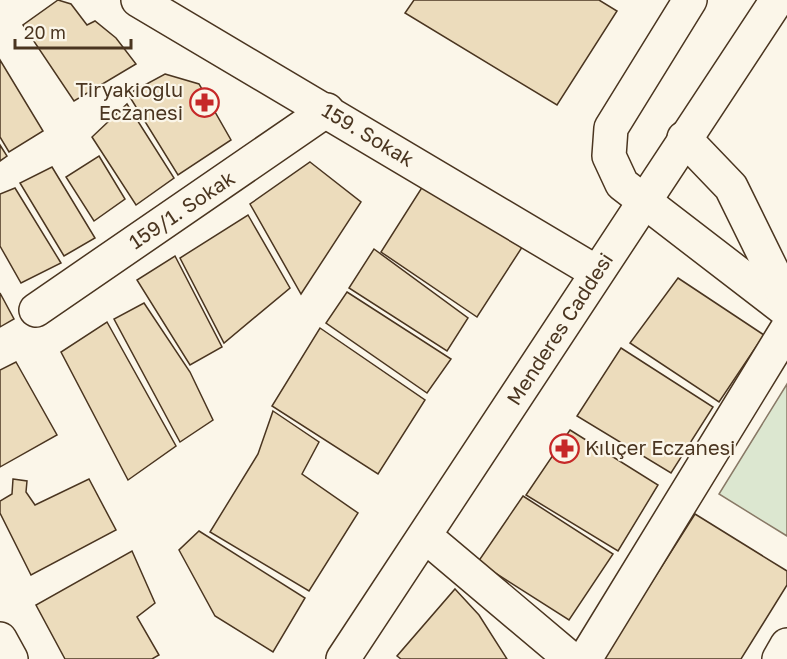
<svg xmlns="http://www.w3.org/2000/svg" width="787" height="659" viewBox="0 0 787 659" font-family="'Golos Text',sans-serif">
<rect width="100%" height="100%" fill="#fbf6e9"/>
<path fill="#dce7d0" stroke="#887966" stroke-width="1.5" d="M787,384V536L719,494Z"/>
<g fill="#ecdcbc" stroke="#4a3520" stroke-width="1.5">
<path d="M58,0L71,4L87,25L95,21L116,38L136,64L74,101L23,25Z"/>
<path d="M414,0H599L617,11L557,105L405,13Z"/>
<path d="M0,60L43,131L9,152L0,137Z"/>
<path d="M165,74L199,84L231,140L178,175L128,94Z"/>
<path d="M127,104L174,178L136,205L92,137Z"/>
<path d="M0,145L7,156L0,161Z"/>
<path d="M99,156L125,199L94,221L66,177Z"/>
<path d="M310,162L361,202L301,294L250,204Z"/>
<path d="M52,167L95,238L64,256L20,183Z"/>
<path d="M428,178L528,238L477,317L381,252Z"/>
<path d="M15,188L61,263L21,283L0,246V194Z"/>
<path d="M248,215L290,288L224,343L180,258Z"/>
<path d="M374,249L468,318L447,351L349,288Z"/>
<path d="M175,256L222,347L190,365L137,280Z"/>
<path d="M678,278L764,335L719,402L630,343Z"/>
<path d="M347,292L451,359L427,393L326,323Z"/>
<path d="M0,293L14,319L0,327Z"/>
<path d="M144,303L190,372L213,420L180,442L114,319Z"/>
<path d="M107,322L176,446L128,480L61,352Z"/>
<path d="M320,328L425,400L378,474L272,406Z"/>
<path d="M621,348L713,407L671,473L577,416Z"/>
<path d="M16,362L57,435L0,467V370Z"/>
<path d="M273,411L319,442L302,474L358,513L309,591L210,532L258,454Z"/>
<path d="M570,430L658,485L618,551L526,495Z"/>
<path d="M13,479L27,481L26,492L35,505L89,479L116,530L31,575L0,513V501L12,494Z"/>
<path d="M523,496L613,554L569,620L478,562Z"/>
<path d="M695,514L787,571V585L741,659H603Z"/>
<path d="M199,531L305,598L273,652L215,616L179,550Z"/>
<path d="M132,551L155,603L137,617L159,655L152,659H65L36,605Z"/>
<path d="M455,589L479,615L507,659H401L397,656Z"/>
</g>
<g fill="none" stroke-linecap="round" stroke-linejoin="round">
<defs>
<g id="street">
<path d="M36,310L327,110"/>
<path d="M425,536L571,659"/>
<path d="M0,639L11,659"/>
<path d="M585,659L787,329"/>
<path d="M779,659L787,645"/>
</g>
<g id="secondary">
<path d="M138,0L596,272"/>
<path d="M690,0L611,128L609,156L622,184L787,311"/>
<path d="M684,138L731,187L787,301"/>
</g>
<path id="primary" d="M343,659L777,0"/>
</defs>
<use href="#street" stroke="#4a3520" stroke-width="36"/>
<use href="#secondary" stroke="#4a3520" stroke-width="36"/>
<use href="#primary" stroke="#4a3520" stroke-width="36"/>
<use href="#street" stroke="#fbf6e9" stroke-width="33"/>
<use href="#secondary" stroke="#fbf6e9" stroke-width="33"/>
<use href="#primary" stroke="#fbf6e9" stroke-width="33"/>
</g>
<defs>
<symbol id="pharmacy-ring" viewBox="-11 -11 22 22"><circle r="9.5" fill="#fbf6e9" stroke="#c62828" stroke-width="1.5"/><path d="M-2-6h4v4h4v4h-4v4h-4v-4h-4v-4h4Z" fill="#c62828"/></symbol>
</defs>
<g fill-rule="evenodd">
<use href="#pharmacy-ring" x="188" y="86" width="33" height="33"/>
<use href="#pharmacy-ring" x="548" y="432" width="33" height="33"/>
</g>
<g text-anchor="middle" stroke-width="4.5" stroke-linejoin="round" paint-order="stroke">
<g font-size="20" fill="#4a3520" stroke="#fbf6e9" text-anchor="end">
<text x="183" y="97">Tiryakioğlu<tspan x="183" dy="23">Eczanesi</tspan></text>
<text x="585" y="455" text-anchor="start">Kılıçer Eczanesi</text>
</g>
<g font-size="20" fill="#4a3520" stroke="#fbf6e9">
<text transform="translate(368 135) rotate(31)" y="7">159. Sokak</text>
<text transform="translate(182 210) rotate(-34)" y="7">159/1. Sokak</text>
<text transform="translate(560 329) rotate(-57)" y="7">Menderes Caddesi</text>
</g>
</g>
<path d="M15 39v9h116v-9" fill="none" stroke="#4a3520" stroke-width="3"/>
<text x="24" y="39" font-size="18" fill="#4a3520" stroke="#fbf6e9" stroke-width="4.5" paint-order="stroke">20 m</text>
</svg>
